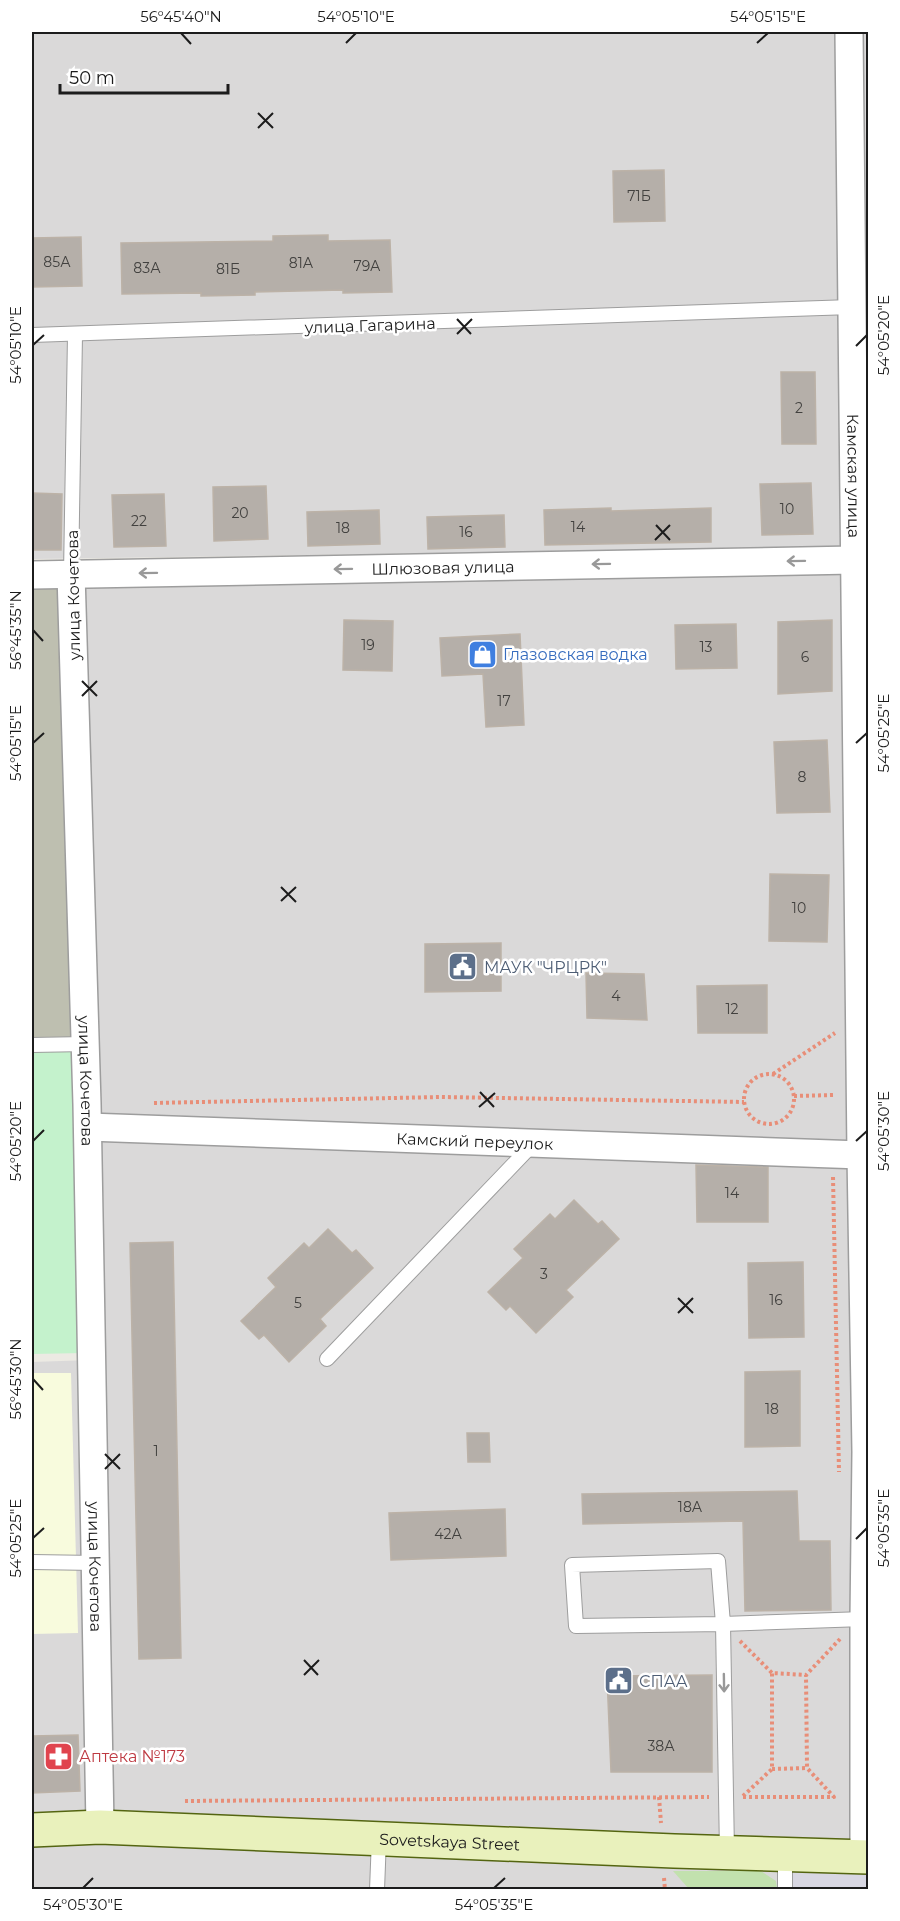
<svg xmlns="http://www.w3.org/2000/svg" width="900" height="1921" viewBox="0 0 900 1921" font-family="Montserrat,sans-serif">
<rect width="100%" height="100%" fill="#eceae3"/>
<g fill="#dad9d9">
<path d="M32,32H835L847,547L32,559Z"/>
<path d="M849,32H868V1857L379,1838L382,1858L792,1864L793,1889H32V1362L91,1360L71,574L854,560Z"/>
</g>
<path fill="#f8fbdd" d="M32,1373H71L78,1633L32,1634Z"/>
<path fill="#bebfb0" d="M71,574L85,1042H32V575Z"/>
<path fill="#c2e1ae" d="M673,1871H761L776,1881L777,1889H689Z"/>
<path fill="#c4f2cc" d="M80,1048L85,1353L32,1354V1049Z"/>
<path fill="#d8d7e2" d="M792,1864L868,1866V1889H793Z"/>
<g fill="#b5afa9" stroke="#bcb2a7" stroke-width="1.5">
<path d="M664,170L665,221L614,222L613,171Z"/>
<path d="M328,235V241L390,240L392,292L343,293V290L255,292V295L201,296V293L122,294L121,243L273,241V236Z"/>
<path d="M81,237L82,286L33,287L32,238Z"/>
<path d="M781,372H815L816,444H782Z"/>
<path d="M811,483L813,534L762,535L760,484Z"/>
<path d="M266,486L268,539L214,541L213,487Z"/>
<path d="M32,493L62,494L61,550H32Z"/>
<path d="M164,494L166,546L114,547L112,495Z"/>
<path d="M611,508V511L711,508V542L545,545L544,510Z"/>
<path d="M379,510L380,544L308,546L307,512Z"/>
<path d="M504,515L505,547L428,549L427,517Z"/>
<path d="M344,620L393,621L392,671L343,670Z"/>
<path d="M832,620V691L778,694V622Z"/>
<path d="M736,624L737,668L676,669L675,625Z"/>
<path d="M520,634L524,725L486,727L483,674L442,676L440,638Z"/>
<path d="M827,740L830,812L777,813L774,742Z"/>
<path d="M770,874L829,875L827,942L769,941Z"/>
<path d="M501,943V991L425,992V944Z"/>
<path d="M586,973L644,974L647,1020L587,1018Z"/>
<path d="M767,985V1033H698L697,986Z"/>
<path d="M696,1165L768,1167V1222H697Z"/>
<path d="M574,1200L598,1224L602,1221L619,1239L566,1290L573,1297L536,1333L510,1306L506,1310L488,1292L523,1258L514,1249L550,1214L555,1219Z"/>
<path d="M328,1229L352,1253L356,1250L373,1268L320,1319L326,1326L289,1362L264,1335L259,1339L241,1321L276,1287L268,1278L304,1243L309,1248Z"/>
<path d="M173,1242L181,1658L139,1659L130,1243Z"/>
<path d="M803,1262L804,1337L749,1338L748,1263Z"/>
<path d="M800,1371V1446L745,1447V1372Z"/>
<path d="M467,1433H489L490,1462H468Z"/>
<path d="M797,1491L799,1541H830L831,1610L745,1611L743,1521L583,1524L582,1494Z"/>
<path d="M505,1509L506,1556L391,1560L389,1513Z"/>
<path d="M712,1675V1772H611L607,1676Z"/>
<path d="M78,1735L80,1791L32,1793V1736Z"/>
</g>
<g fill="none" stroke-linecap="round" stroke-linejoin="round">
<defs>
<g id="lane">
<path d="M32,335L852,307"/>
<path d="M71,574L75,335"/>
<path d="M32,1045L86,1044"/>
<path d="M327,1359L532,1145"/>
<path d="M32,1562L95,1563"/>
<path d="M727,1852L723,1624L718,1561L572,1565L576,1626L723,1624L864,1619"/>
<path d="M785,1854V1890"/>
<path d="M377,1890L379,1838"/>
</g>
<g id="street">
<path id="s1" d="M849,32L861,1155L866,1452L864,1619V1857"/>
<path id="s2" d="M71,574L87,1104L100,1827"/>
<path id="s3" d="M32,575L854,560"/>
<path id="s4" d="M88,1127L861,1155"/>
</g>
<g id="secondary">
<path id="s5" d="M32,1830L100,1827L674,1851L868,1857"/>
</g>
</defs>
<use href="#lane" stroke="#9d9d9d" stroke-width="16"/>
<use href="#street" stroke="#9d9d9d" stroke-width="30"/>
<use href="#secondary" stroke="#546511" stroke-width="36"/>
<g stroke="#e88e78" stroke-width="4" stroke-dasharray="3 3" stroke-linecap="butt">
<circle cx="769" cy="1099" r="25"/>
<path d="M773,1074L835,1033"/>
<path d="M794,1096L835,1095"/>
<path d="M154,1103L441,1097L744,1102"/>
<path d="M833,1177L839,1472"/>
<path d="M740,1641L772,1673L806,1675L840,1639"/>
<path d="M772,1769L807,1768"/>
<path d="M743,1796L772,1769V1673"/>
<path d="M659,1797L661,1823"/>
<path d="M743,1797H834L807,1768L806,1675"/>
<path d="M185,1801L709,1797"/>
<path d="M664,1878L665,1890"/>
</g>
<use href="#lane" stroke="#fff" stroke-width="14"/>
<use href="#street" stroke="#fff" stroke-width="27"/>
<use href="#secondary" stroke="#e9f1bc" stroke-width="33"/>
</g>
<defs><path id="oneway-shaft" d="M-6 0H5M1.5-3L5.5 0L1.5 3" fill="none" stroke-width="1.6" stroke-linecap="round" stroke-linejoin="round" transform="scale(1.5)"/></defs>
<g stroke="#999">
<use href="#oneway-shaft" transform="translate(796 561) rotate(179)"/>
<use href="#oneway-shaft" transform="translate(601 564) rotate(179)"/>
<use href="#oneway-shaft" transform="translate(343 569) rotate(179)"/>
<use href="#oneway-shaft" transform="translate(148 573) rotate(179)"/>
<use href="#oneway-shaft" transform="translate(724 1683) rotate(89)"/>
</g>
<path fill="none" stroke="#1c1c1c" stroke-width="2" d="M181,33L191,44M346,43L356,33M757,43L768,33M258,113L273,128M258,128L273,113M457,319L471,334M457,334L472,319M33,345L44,335M856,346L867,335M656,525L670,540M655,540L670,525M33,630L43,641M82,681L97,696M82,696L97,681M33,743L44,733M856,743L867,733M281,887L296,902M281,901L296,887M480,1092L494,1107M479,1107L495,1093M33,1141L44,1130M856,1141L867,1131M678,1298L693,1313M678,1313L693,1298M33,1379L43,1390M105,1454L120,1469M105,1469L120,1454M33,1538L44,1528M856,1539L867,1528M304,1660L318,1675M304,1675L319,1660M83,1888L93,1878M494,1888L505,1878"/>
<defs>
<symbol id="shop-square" viewBox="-11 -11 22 22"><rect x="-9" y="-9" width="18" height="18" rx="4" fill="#3f7fe0" stroke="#fff"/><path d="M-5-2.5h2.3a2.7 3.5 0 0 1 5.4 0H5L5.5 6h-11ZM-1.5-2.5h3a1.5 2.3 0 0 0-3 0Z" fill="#fff"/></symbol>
<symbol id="civic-square" viewBox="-11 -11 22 22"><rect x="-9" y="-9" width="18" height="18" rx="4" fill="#5c6f8a" stroke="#fff"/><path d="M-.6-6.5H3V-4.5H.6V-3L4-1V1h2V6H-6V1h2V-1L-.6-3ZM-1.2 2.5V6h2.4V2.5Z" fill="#fff"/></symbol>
<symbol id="pharmacy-square" viewBox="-11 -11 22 22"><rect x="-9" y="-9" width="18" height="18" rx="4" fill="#e0444e" stroke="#fff"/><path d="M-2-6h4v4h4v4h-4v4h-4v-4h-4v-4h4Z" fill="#fff"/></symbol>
</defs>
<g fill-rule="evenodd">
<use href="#shop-square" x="466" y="638" width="33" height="33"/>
<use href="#civic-square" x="446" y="950" width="33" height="33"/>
<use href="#civic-square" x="602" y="1664" width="33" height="33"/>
<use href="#pharmacy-square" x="42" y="1740" width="33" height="33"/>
</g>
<g text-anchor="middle" stroke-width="5" stroke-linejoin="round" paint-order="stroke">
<g font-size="14" fill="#42413f">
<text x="639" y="201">71Б</text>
<text x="57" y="267">85А</text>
<text x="301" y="268">81А</text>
<text x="367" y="271">79А</text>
<text x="147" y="273">83А</text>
<text x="228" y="274">81Б</text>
<text x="799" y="413">2</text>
<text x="787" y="514">10</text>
<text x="240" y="518">20</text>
<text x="139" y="526">22</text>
<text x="578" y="532">14</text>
<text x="343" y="533">18</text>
<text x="466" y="537">16</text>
<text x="368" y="650">19</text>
<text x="706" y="652">13</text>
<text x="805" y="662">6</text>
<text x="504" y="706">17</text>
<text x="802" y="782">8</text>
<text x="799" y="913">10</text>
<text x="616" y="1001">4</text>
<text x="732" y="1014">12</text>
<text x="732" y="1198">14</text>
<text x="544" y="1279">3</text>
<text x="776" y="1305">16</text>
<text x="298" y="1308">5</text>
<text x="772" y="1414">18</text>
<text x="156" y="1456">1</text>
<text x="690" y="1512">18А</text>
<text x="448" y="1539">42А</text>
<text x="661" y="1751">38А</text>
</g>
<g font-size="16" fill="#1c1c1c" stroke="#fff">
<text transform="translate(370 325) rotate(-2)" y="6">улица Гагарина</text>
<text dy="6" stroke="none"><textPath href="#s1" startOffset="444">Камская улица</textPath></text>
<text dy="6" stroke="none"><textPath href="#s3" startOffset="411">Шлюзовая улица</textPath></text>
<text transform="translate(73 595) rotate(-91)" y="6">улица Кочетова</text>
<text dy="6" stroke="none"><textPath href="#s2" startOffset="507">улица Кочетова</textPath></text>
<text dy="6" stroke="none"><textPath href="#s4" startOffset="387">Камский переулок</textPath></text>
<text dy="6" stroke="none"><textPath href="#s2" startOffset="993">улица Кочетова</textPath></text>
<text dy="6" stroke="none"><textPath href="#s5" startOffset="418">Sovetskaya Street</textPath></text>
</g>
<g font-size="16" fill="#366cbe" stroke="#fff" text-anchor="start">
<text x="503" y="660">Глазовская водка</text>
</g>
<g font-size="16" fill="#4e5e75" stroke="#fff" text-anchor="start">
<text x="484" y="973">МАУК "ЧРЦРК"</text>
<text x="639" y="1687">СПАА</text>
</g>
<g font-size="16" fill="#be3a42" stroke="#fff" text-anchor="start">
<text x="79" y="1762">Аптека №173</text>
</g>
</g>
<rect width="900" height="1921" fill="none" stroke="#ffffff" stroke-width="66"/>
<path d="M60 84v9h168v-9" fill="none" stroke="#1c1c1c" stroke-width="3"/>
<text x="69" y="84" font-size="18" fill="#1c1c1c" stroke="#ffffff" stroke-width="4.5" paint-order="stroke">50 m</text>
<rect x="33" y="33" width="834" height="1855" fill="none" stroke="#1c1c1c" stroke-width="2"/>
<g font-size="15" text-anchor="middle" fill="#1c1c1c">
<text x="181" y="22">56°45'40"N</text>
<text x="356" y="22">54°05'10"E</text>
<text x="768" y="22">54°05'15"E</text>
<text transform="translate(884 335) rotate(-90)" y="5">54°05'20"E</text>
<text transform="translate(16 345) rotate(-90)" y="5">54°05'10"E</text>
<text transform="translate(16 630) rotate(-90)" y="5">56°45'35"N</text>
<text transform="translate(884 733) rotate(-90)" y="5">54°05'25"E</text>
<text transform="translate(16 743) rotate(-90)" y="5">54°05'15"E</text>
<text transform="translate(884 1131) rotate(-90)" y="5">54°05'30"E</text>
<text transform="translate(16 1141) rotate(-90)" y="5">54°05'20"E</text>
<text transform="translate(16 1379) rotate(-90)" y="5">56°45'30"N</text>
<text transform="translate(884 1528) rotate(-90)" y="5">54°05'35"E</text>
<text transform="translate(16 1538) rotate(-90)" y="5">54°05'25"E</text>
<text x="83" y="1910">54°05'30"E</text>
<text x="494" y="1910">54°05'35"E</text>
</g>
</svg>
